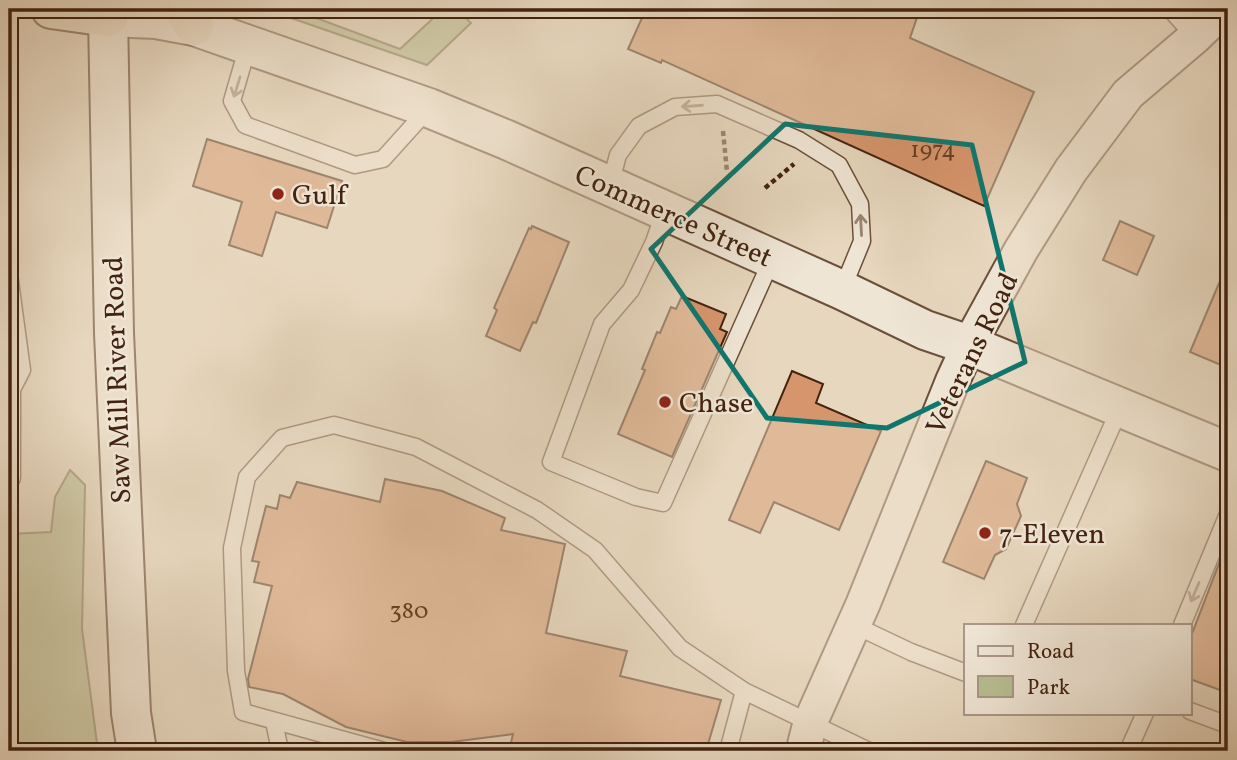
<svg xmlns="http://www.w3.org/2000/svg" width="1237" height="760" viewBox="0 0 1237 760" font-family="Vollkorn,serif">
<rect width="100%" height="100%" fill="#e7d7be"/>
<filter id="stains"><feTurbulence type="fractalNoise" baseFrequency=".00286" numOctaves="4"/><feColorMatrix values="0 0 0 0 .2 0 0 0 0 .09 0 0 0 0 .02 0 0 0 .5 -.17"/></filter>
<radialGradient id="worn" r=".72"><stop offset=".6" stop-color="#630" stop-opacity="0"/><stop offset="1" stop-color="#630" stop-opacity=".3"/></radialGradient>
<g fill="#b6be91" stroke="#7c7050" stroke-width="2">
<path d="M265,9H292L400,49L443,9H456L471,23L427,65Z"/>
<path d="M70,470L85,485L82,629L98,751H9V534L51,532L55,497Z"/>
</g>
<g fill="#d7956d" stroke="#43220f" stroke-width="2">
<path d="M646,9H920L910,38L1034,92L984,206L662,60L661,63L628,49Z"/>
<path d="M207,139L342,181L327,228L276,212L262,256L229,245L242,202L193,186Z"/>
<path d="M1120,221L1154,236L1137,275L1103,260Z"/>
<path d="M532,226L569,242L536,323L533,322L520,351L486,336L497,310L494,308L529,228L531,229Z"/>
<path d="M1228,262V368L1190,352Z"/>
<path d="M682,296L726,314L720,329L727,332L672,457L618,434L645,370L642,369L657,332L660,333L671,307L676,309Z"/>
<path d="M792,371L823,384L816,403L881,431L839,530L774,502L760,533L729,520Z"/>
<path d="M986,461L1027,478L1017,504L1021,516L1006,549L995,555L984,579L943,562Z"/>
<path d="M385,479L442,491L505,518L501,530L565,544L546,633L627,651L620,676L721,700L706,751H509L513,734L451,742H407L346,727L283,694L249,687L248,679L272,586L254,582L259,562L252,561L266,506L277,509L280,495L290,498L297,482L380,502Z"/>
<path d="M1227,543H1228V693L1190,679V639Z"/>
</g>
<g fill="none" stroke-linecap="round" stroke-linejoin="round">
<defs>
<g id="service">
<path d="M1170,9L1195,37"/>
<path d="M248,46L232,101L245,125L355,165L383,159L429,108"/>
<path d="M610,185L618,155L639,126L675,107L717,104L799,140L839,165L860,204L862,241L842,290"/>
<path d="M665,210L654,242L631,290L602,324L551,462L636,497L663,503L772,259"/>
<path d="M9,274L22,370L9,395"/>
<path d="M9,478H12V393"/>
<path d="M854,625L911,652L966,673"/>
<path d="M1024,625L1120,408"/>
<path d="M1182,625L1228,514"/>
<path d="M1190,711L1228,725"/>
<path d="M274,721L280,751"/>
<path d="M384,751L243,712L236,671L232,548L247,477L282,438L334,425L416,447L537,510L595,550L680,648L744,691L869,751"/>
<path d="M728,751L744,691"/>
<path d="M1128,751L1145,713"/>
</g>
<path id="minor" d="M803,751L810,723L863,604L953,380L969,345L1021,250L1071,170L1128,94L1195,37L1224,9"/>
<path id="tertiary" d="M108,17L156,19L194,26L429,108L507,140L842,290L925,330L969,345L1228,452"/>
<path id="secondary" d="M108,17L114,333L131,713L137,751"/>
<g id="trunk">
<path d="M51,9L108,17L107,9"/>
<path d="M183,9L194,26"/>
</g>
</defs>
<use href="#service" stroke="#6c4f3b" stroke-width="19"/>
<use href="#minor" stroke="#6c4f3b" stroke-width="37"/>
<use href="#tertiary" stroke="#6c4f3b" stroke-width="42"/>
<use href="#secondary" stroke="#43220f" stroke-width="42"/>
<use href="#trunk" stroke="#43220f" stroke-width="42"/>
<g stroke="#43220f" stroke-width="4.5" stroke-dasharray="5 3.5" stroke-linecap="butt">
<path d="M723,131L727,172"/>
<path d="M765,188L794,164"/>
</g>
<use href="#service" stroke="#efe5d5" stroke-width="16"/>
<use href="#minor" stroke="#efe5d5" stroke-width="33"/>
<use href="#tertiary" stroke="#efe5d5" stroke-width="38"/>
<use href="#secondary" stroke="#efe5d5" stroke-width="38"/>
<use href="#trunk" stroke="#e7d7be" stroke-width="38"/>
</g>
<defs><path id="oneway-shaft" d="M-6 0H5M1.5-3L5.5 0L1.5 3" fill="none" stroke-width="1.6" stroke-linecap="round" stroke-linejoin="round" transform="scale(1.75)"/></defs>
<g stroke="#998472">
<use href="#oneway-shaft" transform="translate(237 87) rotate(107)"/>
<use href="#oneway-shaft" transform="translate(692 106) rotate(176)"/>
<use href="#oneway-shaft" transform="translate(861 225) rotate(-93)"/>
<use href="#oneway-shaft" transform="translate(1195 592) rotate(113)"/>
</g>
<path d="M0 0H1237V760H0ZM785,124L972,145L1025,362L887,428L767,418L651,249Z" fill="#e7d7be" fill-opacity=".55" fill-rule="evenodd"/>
<path fill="none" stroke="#0f766e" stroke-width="5" stroke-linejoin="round" d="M785,124L972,145L1025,362L887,428L767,418L651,249Z"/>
<g fill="#8f2418" stroke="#efe5d5" stroke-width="2.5">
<circle cx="278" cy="194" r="7"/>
<circle cx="665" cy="402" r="7"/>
<circle cx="985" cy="533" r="7"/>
</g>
<g text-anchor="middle" stroke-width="5" stroke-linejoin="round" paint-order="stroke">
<g font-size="24" fill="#683f26">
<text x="933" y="157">1974</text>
<text x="409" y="618">380</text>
</g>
<g font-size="28" fill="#43220f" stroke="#efe5d5" text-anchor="start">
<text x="292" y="204">Gulf</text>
<text x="679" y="412">Chase</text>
<text x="999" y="543">7-Eleven</text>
</g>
<g font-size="28" fill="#43220f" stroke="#efe5d5">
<text transform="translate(674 215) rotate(24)" y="10">Commerce Street</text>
<text transform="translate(971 353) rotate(-64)" y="10">Veterans Road</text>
<text transform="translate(116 380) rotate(-92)" y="10">Saw Mill River Road</text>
</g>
</g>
<rect width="1237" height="760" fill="none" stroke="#e7d7be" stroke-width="35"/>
<rect x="10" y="10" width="1216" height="739" fill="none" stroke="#43220f" stroke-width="3.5"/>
<rect x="18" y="18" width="1202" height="725" fill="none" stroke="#43220f" stroke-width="2"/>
<rect x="964" y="624" width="228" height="91" fill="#efe5d5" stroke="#aa9786" stroke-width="2"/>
<rect x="978" y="646" width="35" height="10" fill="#efe5d5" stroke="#aa9786" stroke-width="2"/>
<text x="1027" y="658" font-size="21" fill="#43220f">Road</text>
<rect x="978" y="676" width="35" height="21" fill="#b6be91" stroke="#aa9786" stroke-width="2"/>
<text x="1027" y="694" font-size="21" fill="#43220f">Park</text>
<rect width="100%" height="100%" filter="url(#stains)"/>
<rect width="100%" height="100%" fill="url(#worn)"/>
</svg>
